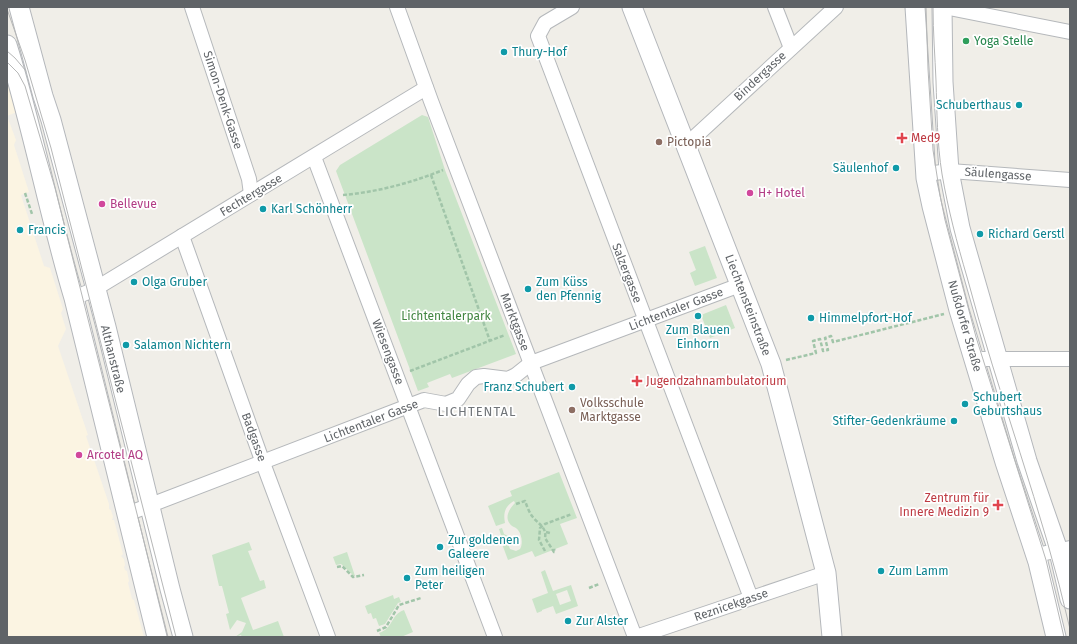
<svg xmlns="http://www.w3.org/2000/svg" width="1077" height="644" viewBox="0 0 1077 644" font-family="'Fira Sans',sans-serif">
<rect width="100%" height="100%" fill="#f0eee8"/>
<path fill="#fbf4e2" d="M7,76L17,112L7,116L16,140L14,145L29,192L21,195L44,266L50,268L63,309L61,313L66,329L58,346L88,435L86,436L109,504V509L111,510L113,517L112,520H114L123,554L121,556L124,559L125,565L124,567L125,570L127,571L129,581L128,583L132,599L134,600L144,637H7Z"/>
<g fill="#cae4c8" fill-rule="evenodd">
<path d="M422,115L428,117L445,170L516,354L452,378L450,374L427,383L429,387L418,391L336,171L340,165Z"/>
<path d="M705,246L717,278L695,286L690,273L696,270L689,252Z"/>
<path d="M726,305L735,328L710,338L701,315Z"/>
<path d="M559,472L577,518L560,524L568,544L535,557L532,551L508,560L499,536L501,535L499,529L502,528L504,534L508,536V544L510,549L516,551L520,549C523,544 522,535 518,530C516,527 512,527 510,524C504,517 510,508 515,503L514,501C505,506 503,513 505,523L496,526L488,506L512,496L510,491Z"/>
<path d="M249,542L252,550L248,551L260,581L264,580L266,588L241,598L253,630L278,621L284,637H242L241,635L235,637L242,632L246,623L237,620L230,630L226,614L229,613L222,586H219L212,555Z"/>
<path d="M347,552L355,576H354L341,564L336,565L333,557Z"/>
<path d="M545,570L553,591L571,585L578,606L556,614L553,606L542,610V611L537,613L532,599L548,593L541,572ZM567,590L571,601L560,605L556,594Z"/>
<path d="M393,595L394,599L399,597L401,602L398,603L385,624L379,626L376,618L373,619L371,613L368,614L365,606Z"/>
<path d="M404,610L413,632L401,637H381L379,633C394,628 390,615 404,610Z"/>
</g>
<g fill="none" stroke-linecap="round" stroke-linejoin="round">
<defs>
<g id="street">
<path d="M192,7L249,179L251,194"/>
<path d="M397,7L431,101L635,637"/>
<path d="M572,7L545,23L538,36L751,598"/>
<path d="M775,7L791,48"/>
<path d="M944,7L1070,32"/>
<path d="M685,146L836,7"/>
<path d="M314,157L495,637"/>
<path d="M926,174L950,171L1070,180"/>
<path d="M182,236L263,463L328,637"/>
<path d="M74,298L95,289L426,88"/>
<path d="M974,359H1070"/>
<path d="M127,514L424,400L446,404L458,399L468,384L476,377L484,376L508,379L516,375L531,363L740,285"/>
<path d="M1036,555L1070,548"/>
<path d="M636,637L826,573"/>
</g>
<g id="secondary">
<path d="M19,7L43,96L51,120L106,327L170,589L183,637"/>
<path d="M632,7L771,364L826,573L832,637"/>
<path d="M915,7L925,162L926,178L932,206L959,310L1005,462L1038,562L1056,637"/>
<path d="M942,7L943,82L949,171L960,228L1027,461L1060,556L1070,599"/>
<path d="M7,45C33,128 49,215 74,298L157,637"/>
</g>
</defs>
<use href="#street" stroke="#b5b8bb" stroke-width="16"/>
<use href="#secondary" stroke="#b4b7bb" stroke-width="21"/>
<g stroke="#a1c5a9" stroke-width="2.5" stroke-dasharray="4 2" stroke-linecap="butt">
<path d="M431,175L490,341"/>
<path d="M25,193L32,214"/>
<path d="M343,195C377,192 411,183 443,170"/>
<path d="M786,360L816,353L813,341L820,339L823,351L828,350L825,338L831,336L833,342L944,314"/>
<path d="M410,371L505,335"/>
<path d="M516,504L525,501C527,506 529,512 532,516C538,524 547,527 545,538L554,552H555L554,549"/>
<path d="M546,532L550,533"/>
<path d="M545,551L539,540L540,528L545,524L572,514"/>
<path d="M337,567L342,566L353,577L364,575"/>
<path d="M589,588L599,584"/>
<path d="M377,631L386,627L399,605L421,598"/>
</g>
<use href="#street" stroke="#fff" stroke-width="14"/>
<use href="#secondary" stroke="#fff" stroke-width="19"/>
<g stroke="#b6b7b7" stroke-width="1">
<path d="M926,7L928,69L933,150L940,195L945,220L976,337L1046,560L1064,637"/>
<path d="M933,7C933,32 935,56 936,81C937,112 937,143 942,174C948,209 957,243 967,277C998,395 1043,510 1070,629"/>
<path d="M7,9L25,60L51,148L176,637"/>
<path d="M7,51L15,58L26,71"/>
<path d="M7,62L18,73L25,86L55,188L168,637"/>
</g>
</g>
<circle fill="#2e9e5b" stroke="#fff" stroke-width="1.5" cx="966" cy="41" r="4"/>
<g fill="#0f9aa8" stroke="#fff" stroke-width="1.5">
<circle cx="504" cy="52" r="4"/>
<circle cx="1019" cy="105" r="4"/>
<circle cx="896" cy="168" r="4"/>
<circle cx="263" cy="209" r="4"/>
<circle cx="20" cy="230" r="4"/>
<circle cx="980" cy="234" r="4"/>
<circle cx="134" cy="282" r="4"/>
<circle cx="528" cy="289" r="4"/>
<circle cx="698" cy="316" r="4"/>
<circle cx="811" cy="318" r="4"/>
<circle cx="126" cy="345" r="4"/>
<circle cx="572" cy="387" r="4"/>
<circle cx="965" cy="404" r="4"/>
<circle cx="954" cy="421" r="4"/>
<circle cx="440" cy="547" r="4"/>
<circle cx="881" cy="571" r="4"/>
<circle cx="407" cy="578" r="4"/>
<circle cx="568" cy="621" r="4"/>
</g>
<g fill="#e0444e" stroke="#fff" stroke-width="1.5">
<path d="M900 132h4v4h4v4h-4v4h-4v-4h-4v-4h4z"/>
<path d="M635 375h4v4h4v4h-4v4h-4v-4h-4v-4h4z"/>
<path d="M996 499h4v4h4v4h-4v4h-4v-4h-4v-4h4z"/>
</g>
<g fill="#8d6e63" stroke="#fff" stroke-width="1.5">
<circle cx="659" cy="142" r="4"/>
<circle cx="572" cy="410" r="4"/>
</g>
<g fill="#d1479c" stroke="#fff" stroke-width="1.5">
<circle cx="750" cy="193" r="4"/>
<circle cx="102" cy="204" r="4"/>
<circle cx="79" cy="455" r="4"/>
</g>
<g text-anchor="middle" stroke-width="3.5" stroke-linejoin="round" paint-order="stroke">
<g font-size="12" fill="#27864d" stroke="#fff" text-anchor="start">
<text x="974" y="45">Yoga Stelle</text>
</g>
<g font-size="12" fill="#0d838f" stroke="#fff" text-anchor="start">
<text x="512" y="56">Thury-Hof</text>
<text x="1011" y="109" text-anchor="end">Schuberthaus</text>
<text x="888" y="172" text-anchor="end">Säulenhof</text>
<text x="271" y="213">Karl Schönherr</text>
<text x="28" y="234">Francis</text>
<text x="988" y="238">Richard Gerstl</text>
<text x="142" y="286">Olga Gruber</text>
<text x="536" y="286">Zum Küss<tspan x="536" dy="14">den Pfennig</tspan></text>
<text x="819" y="322">Himmelpfort-Hof</text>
<text x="698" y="334" text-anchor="middle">Zum Blauen<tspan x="698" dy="14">Einhorn</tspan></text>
<text x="134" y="349">Salamon Nichtern</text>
<text x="564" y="391" text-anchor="end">Franz Schubert</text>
<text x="973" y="401">Schubert<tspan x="973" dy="14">Geburtshaus</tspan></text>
<text x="946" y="425" text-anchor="end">Stifter-Gedenkräume</text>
<text x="448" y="544">Zur goldenen<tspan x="448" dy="14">Galeere</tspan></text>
<text x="415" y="575">Zum heiligen<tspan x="415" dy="14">Peter</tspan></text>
<text x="889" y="575">Zum Lamm</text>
<text x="576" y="625">Zur Alster</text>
</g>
<g font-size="12" fill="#5f6367" stroke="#fff">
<text transform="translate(760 76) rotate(-43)" y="4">Bindergasse</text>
<text transform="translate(223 100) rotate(72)" y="4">Simon-Denk-Gasse</text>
<text transform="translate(998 174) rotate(4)" y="4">Säulengasse</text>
<text transform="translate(251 195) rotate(-31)" y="4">Fechtergasse</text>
<text transform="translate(627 273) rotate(69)" y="4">Salzergasse</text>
<text transform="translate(748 305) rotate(69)" y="4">Liechtensteinstraße</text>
<text transform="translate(676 309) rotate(-21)" y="4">Lichtentaler Gasse</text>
<text transform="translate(515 322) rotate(69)" y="4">Marktgasse</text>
<text transform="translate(965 326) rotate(74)" y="4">Nußdorfer Straße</text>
<text transform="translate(388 352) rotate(69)" y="4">Wiesengasse</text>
<text transform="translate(113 359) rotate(76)" y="4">Althanstraße</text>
<text transform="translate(371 421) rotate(-21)" y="4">Lichtentaler Gasse</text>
<text transform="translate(254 437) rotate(70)" y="4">Badgasse</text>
<text transform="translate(731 605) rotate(-19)" y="4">Reznicekgasse</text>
</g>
<g font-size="12" fill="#be3a42" stroke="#fff" text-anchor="start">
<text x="911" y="142">Med9</text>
<text x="646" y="385">Jugendzahnambulatorium</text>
<text x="989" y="502" text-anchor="end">Zentrum für<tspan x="989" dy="14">Innere Medizin 9</tspan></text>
</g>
<g font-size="12" fill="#785e54" stroke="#fff" text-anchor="start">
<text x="667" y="146">Pictopia</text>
<text x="580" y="407">Volksschule<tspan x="580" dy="14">Marktgasse</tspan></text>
</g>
<g font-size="12" fill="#b23c85" stroke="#fff" text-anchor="start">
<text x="758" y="197">H+ Hotel</text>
<text x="110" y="208">Bellevue</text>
<text x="87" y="459">Arcotel AQ</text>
</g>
<g font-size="12" fill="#418540" stroke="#fff">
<text x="446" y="320">Lichtentalerpark</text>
</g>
<g font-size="13" letter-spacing="1" fill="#717579" stroke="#fff">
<text x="477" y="416">LICHTENTAL</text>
</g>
</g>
<rect width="1077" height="644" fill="none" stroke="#5f6367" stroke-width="16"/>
</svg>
